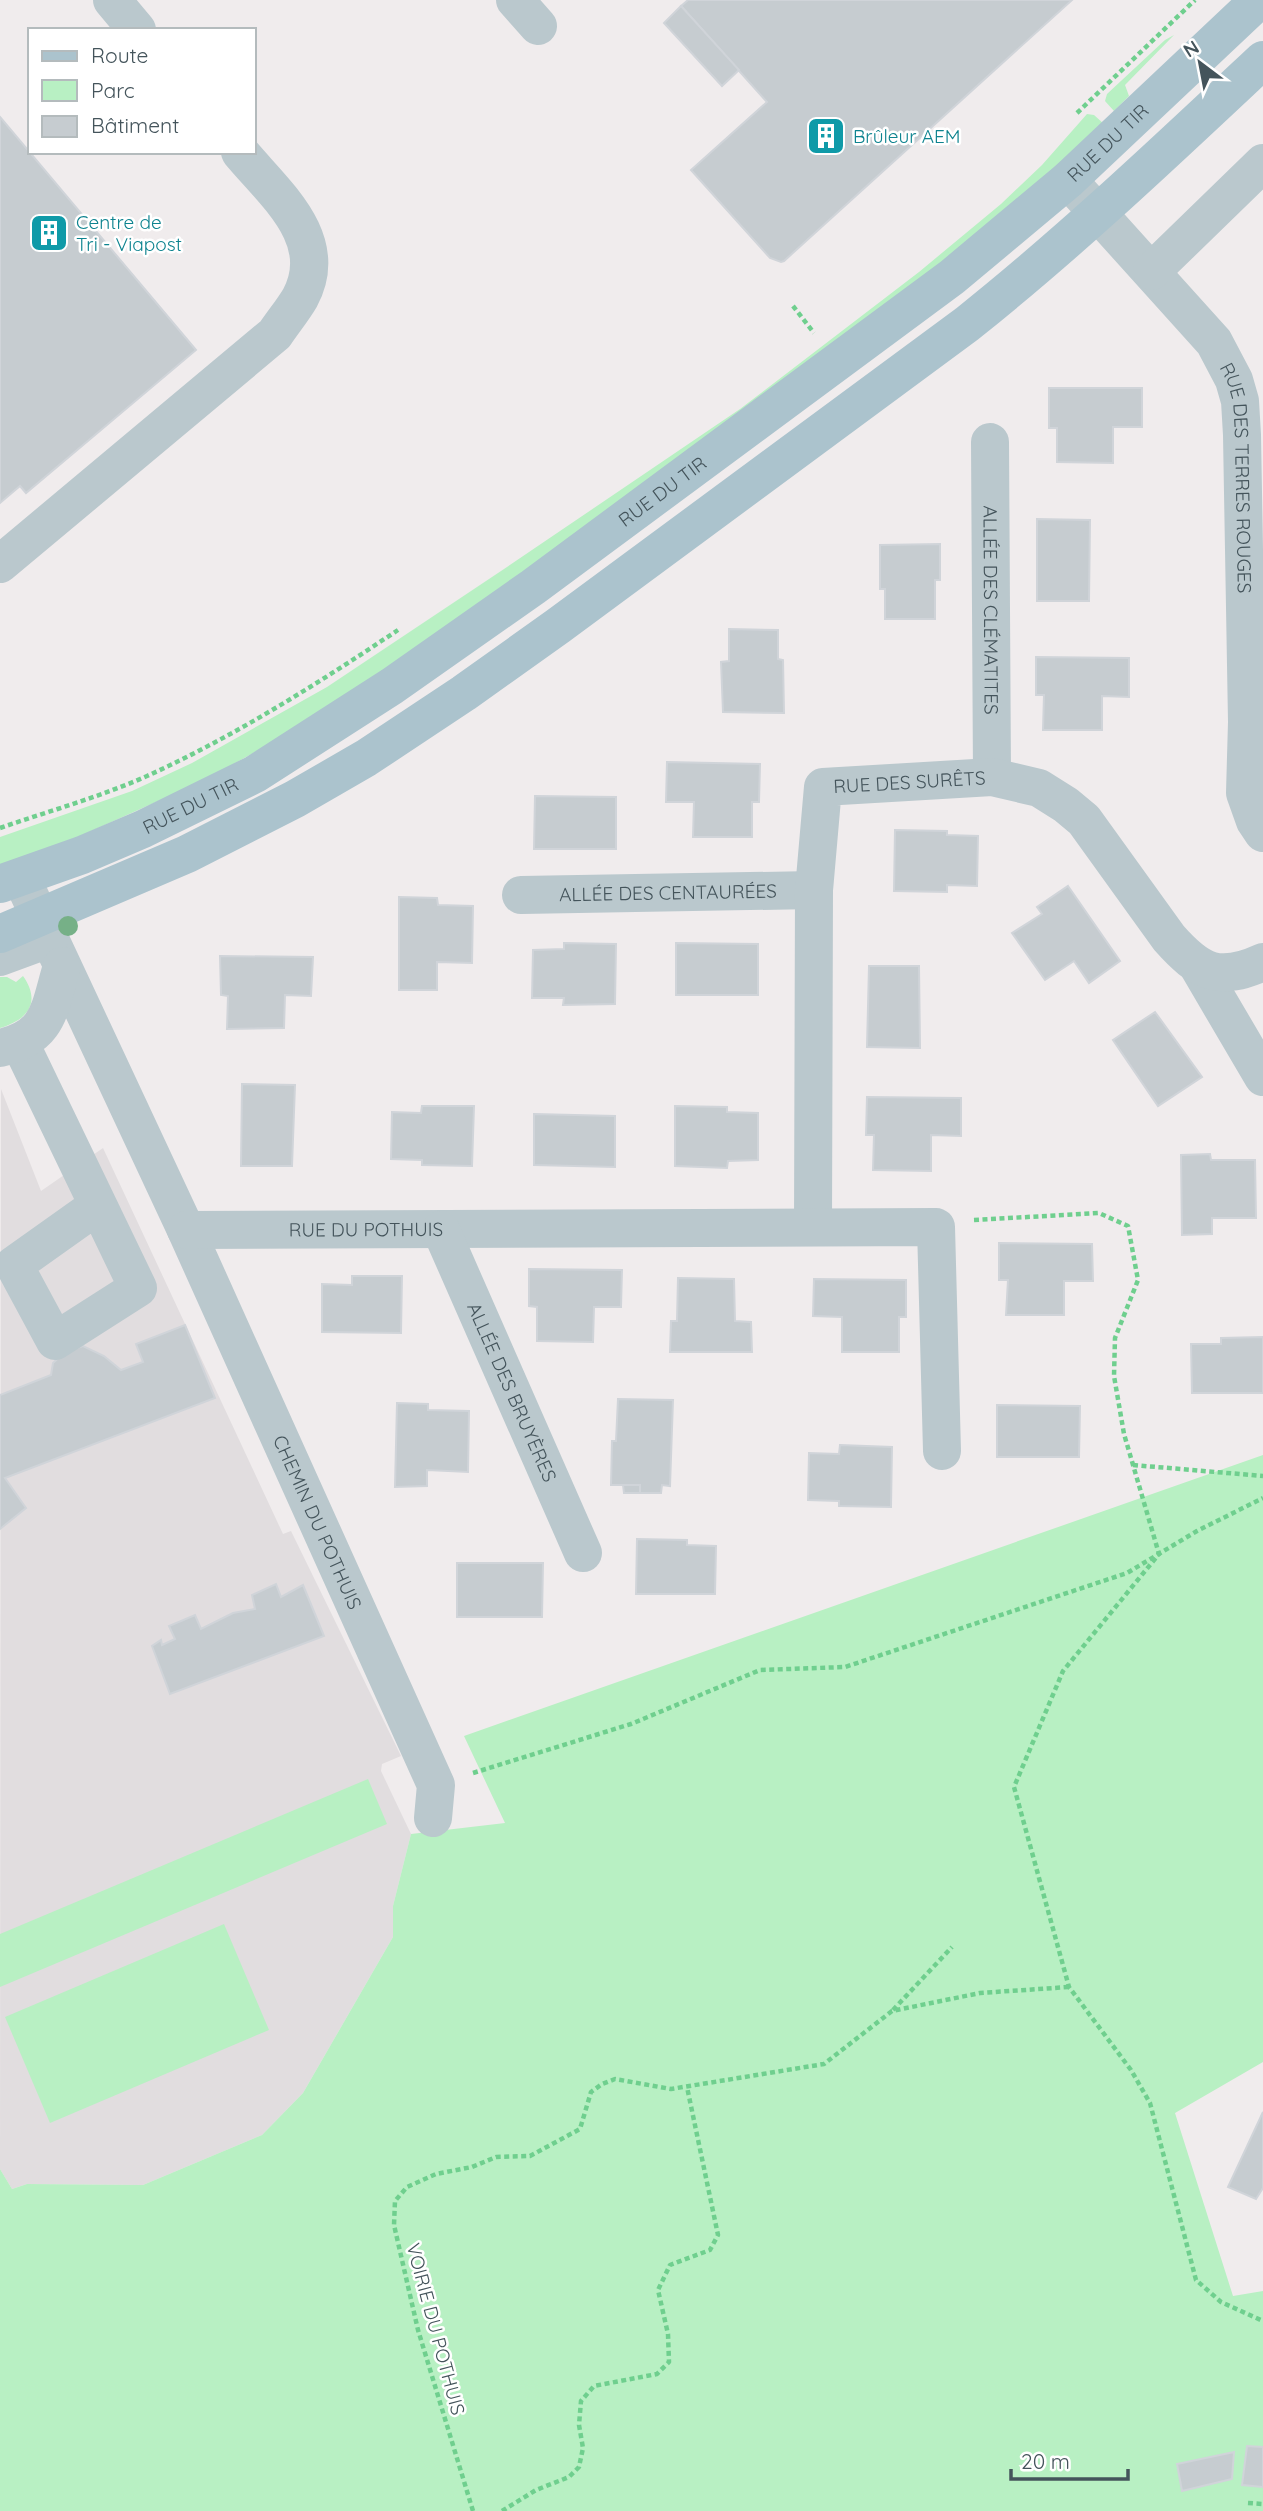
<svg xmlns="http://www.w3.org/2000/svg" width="1263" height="2511" viewBox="0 0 1263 2511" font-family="Quicksand,sans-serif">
<rect width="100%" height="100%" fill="#f0eced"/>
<path fill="#e1dddf" d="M1,1089L41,1191L103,1148L283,1534L291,1531L401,1756L382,1764L381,1771L411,1834L393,1906V1937L303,2093L262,2135L143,2185L27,2184L12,2189L0,2169Z"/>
<g fill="#b8f0c3">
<path d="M1174,35L1125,85L1129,96L1114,111L1105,101L1107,94L1165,40Z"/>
<path d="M1087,114L1094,115L1104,124L1011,214L353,697L205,780L0,872V837L132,791L192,763L327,687L504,569L740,409L919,272L1001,204L1042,165Z"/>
<path d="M23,976C42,1003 27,1020 0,1028V977H7L16,982Z"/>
<path d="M1263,1455V2062L1175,2113L1233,2296L1263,2291V2511H0V2169L12,2189L27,2184L143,2185L262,2135L303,2093L393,1937V1906L411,1834L505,1823L464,1736Z"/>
<path d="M368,1779L387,1824L0,1987V1934Z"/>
<path d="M224,1924L269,2030L50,2123L5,2017Z"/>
</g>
<g fill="#c6ccd0" stroke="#d0d4d9" stroke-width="2">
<path d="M688,0H1072L784,261L781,262L770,258L691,170L767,102L681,6Z"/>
<path d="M681,6L739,70L722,86L664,23Z"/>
<path d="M0,117L196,350L26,493L20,486L0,503Z"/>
<path d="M1049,388H1142V427H1113V463L1057,462V428H1049Z"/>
<path d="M1037,519L1090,520L1089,601H1037Z"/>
<path d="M940,544V580H935V619H885V589H880V545Z"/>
<path d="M729,629L778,630V659L783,660L784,713L723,712L721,662L729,661Z"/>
<path d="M1036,657L1129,658V697L1102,696V730H1043L1044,695H1036Z"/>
<path d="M667,762L760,764L759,802H752V837H693L694,802H666Z"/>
<path d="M535,796L616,797V849H534Z"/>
<path d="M895,830L947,831V835L978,836L977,886L947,885V892L894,891Z"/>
<path d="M1068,886L1120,961L1089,983L1074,961L1045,980L1012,933L1042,914L1037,907Z"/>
<path d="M399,897L437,898L438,905L473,906L472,963L437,962V990H399Z"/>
<path d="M564,943L616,944L615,1004L563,1005L564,998H532L533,950L564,949Z"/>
<path d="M676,943L758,944V995H676Z"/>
<path d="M220,956L313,957L311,996L285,995L284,1028L227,1029L228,996L221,995Z"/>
<path d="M869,966H919L920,1048L867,1047Z"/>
<path d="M1155,1012L1202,1077L1158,1106L1113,1040Z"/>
<path d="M242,1084L295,1085L292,1166H241Z"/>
<path d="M867,1097L961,1098V1136L931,1135V1171L873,1170L874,1135H866Z"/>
<path d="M422,1106H474L472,1166L422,1165V1160L391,1159L392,1112L421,1113Z"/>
<path d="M675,1106L727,1107V1112L758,1113V1160L728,1161L727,1168L675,1166Z"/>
<path d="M534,1114L615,1116V1167L534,1165Z"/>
<path d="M1210,1154L1211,1160H1255L1256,1218H1212V1234L1182,1235L1181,1155Z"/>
<path d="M999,1243L1092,1244L1093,1281H1064V1315H1006L1008,1280H999Z"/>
<path d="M529,1269L622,1270L621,1307H594L593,1342L537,1341V1307L529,1306Z"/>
<path d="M352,1276H402L401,1333L322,1332V1284L352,1285Z"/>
<path d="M678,1278L734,1279L735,1321L751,1322L752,1352H670L671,1321H677Z"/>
<path d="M814,1279L906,1280V1317H899V1352H842V1317L813,1316Z"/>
<path d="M185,1325L215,1398L5,1478L26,1508L0,1529V1395L51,1375L53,1363L66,1351L83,1346L104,1356L121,1370L143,1362L136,1344Z"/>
<path d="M1263,1337V1393H1192L1191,1344H1221V1338Z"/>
<path d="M618,1399L673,1400L670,1486L662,1485L661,1493H640V1485H611L612,1441H616Z"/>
<path d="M397,1403L428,1404V1410L469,1411L468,1472L427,1470V1486L395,1487Z"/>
<path d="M997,1405L1080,1406L1079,1457H997Z"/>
<path d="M840,1445L892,1447L891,1507L839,1506V1501L808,1500L809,1453L839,1454Z"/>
<path d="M623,1485H640V1493H624Z"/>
<path d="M637,1539L687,1540V1545L716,1546L715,1594H636Z"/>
<path d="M457,1563H543L542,1617H457Z"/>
<path d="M276,1584L281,1597L303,1585L324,1636L170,1694L152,1646L161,1640L162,1645L175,1639L169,1626L195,1615L201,1629L233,1613L255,1609L252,1595Z"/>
<path d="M1263,2112V2188L1256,2199L1228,2187Z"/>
<path d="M1247,2446L1263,2447V2487L1242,2485Z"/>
<path d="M1234,2452L1232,2479L1182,2491L1177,2464Z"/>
</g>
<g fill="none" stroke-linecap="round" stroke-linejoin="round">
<g stroke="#6fcf8e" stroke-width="4.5" stroke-dasharray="5 3.5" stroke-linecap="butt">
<path d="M1077,113L1195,0"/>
<path d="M793,306L814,333"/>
<path d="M0,828C49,811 100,797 147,776C235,736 317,684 398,630"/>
<path d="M974,1220L1099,1213L1128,1226L1138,1280L1115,1338L1114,1376L1124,1434L1159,1554L1063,1671L1014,1787L1069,1987L1131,2070L1150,2103L1196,2280L1221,2302L1263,2321"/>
<path d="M1133,1465L1263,1476"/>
<path d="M473,1773L631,1724L760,1670L845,1667L1127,1573L1197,1531L1263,1498"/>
<path d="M893,2010L952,1947"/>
<path d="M1248,2503L1263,2504"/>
<path d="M473,2511L418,2330L394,2225L395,2201L407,2187L436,2174L472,2167L496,2157L530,2156L580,2129L591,2092L602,2084L615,2079L671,2089L824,2064L892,2011L980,1993L1069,1987"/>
<path d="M502,2511L536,2490L569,2477L579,2467L583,2448L579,2425L581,2401L594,2386L657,2374L669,2362L668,2334L658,2290L670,2265L710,2250L718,2235L687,2087"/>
</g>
<g stroke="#bac8cd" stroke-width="38">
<path d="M112,0L137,30"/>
<path d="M515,0L538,26"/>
<path id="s1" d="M1068,180L1214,342L1234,380L1240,401L1242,435L1247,722L1245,793L1255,821L1263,833"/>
<path d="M1152,271L1263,163"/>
<path id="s2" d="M990,442L992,777"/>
<path d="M0,564L275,334C283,322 293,310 300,298C332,239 274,193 240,152"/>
<path id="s3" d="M21,877L186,1230L436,1785L433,1818"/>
<path id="s4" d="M521,895L814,890"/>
<path d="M0,957L49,939"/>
<path d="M1199,968L1263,1077"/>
<path d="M20,1043L138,1288L55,1341L14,1265L97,1206"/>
<path d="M0,1048C50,1037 49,1009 62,966"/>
<path id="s5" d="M813,1227L814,890L823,787L992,777L1039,788L1066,805L1084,820L1169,938C1200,973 1219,982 1263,962"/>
<path id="s6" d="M186,1230L936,1227L942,1451"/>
<path id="s7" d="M441,1230L583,1553"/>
</g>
<g stroke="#abc3cd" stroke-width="38">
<path id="s8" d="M0,884L82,855L143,829L255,774L392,686L533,587L952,277L1068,180L1259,0"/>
<path d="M0,934L187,854L295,799L366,758L464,693L558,626L967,324C1071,241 1167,150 1263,60"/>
</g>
</g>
<circle fill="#76b087" cx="68" cy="926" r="10"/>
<defs>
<symbol id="building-square" viewBox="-11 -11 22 22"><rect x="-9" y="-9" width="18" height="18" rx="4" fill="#0f9aa8" stroke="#fff"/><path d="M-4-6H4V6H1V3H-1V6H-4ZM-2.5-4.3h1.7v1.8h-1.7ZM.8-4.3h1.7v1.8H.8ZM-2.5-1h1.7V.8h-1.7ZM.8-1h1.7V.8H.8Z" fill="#fff"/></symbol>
</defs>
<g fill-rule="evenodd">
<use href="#building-square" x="804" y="114" width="44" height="44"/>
<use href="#building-square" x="27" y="211" width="44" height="44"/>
</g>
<g text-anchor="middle" stroke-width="5" stroke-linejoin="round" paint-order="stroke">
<g font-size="19" fill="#0d838f" stroke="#fff" text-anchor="start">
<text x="853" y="143">Brûleur AEM</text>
<text x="76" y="229">Centre de<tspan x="76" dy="22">Tri - Viapost</tspan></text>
</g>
<g font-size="19" fill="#44545b" stroke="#fff">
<text dy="7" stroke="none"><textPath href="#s8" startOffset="1340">RUE DU TIR</textPath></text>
<text dy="7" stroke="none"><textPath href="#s1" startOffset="359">RUE DES TERRES ROUGES</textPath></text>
<text dy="7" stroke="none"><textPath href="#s8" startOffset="774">RUE DU TIR</textPath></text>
<text dy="7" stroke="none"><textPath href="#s2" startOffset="168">ALLÉE DES CLÉMATITES</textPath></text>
<text dy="7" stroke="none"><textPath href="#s5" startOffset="527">RUE DES SURÊTS</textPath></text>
<text dy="7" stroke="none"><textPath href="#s8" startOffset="206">RUE DU TIR</textPath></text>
<text dy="7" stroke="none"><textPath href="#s4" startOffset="147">ALLÉE DES CENTAURÉES</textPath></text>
<text dy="7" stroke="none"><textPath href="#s6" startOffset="180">RUE DU POTHUIS</textPath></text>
<text dy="7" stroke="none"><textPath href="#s7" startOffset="177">ALLÉE DES BRUYÈRES</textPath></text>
<text dy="7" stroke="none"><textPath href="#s3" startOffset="710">CHEMIN DU POTHUIS</textPath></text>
<text transform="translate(436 2329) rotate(75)" y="7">VOIRIE DU POTHUIS</text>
</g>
</g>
<rect x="28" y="28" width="228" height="126" fill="#ffffff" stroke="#b4bbbd" stroke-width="2"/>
<rect x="42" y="51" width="35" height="10" fill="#abc3cd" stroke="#b4bbbd" stroke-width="2"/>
<text x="91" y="63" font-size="21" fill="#44545b">Route</text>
<rect x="42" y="80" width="35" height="21" fill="#b8f0c3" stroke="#b4bbbd" stroke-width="2"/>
<text x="91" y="98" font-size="21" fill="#44545b">Parc</text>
<rect x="42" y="116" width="35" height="21" fill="#c6ccd0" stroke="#b4bbbd" stroke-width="2"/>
<text x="91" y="133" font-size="21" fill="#44545b">Bâtiment</text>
<g transform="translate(1200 63) rotate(328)" stroke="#ffffff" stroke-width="5" paint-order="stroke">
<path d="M0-5L12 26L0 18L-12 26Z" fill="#44545b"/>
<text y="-10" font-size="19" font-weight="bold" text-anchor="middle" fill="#44545b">N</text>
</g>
<path d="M1011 2469v10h117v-10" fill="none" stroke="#44545b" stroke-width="3.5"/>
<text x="1021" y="2469" font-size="21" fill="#44545b" stroke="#ffffff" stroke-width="5" paint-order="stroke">20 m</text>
</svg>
